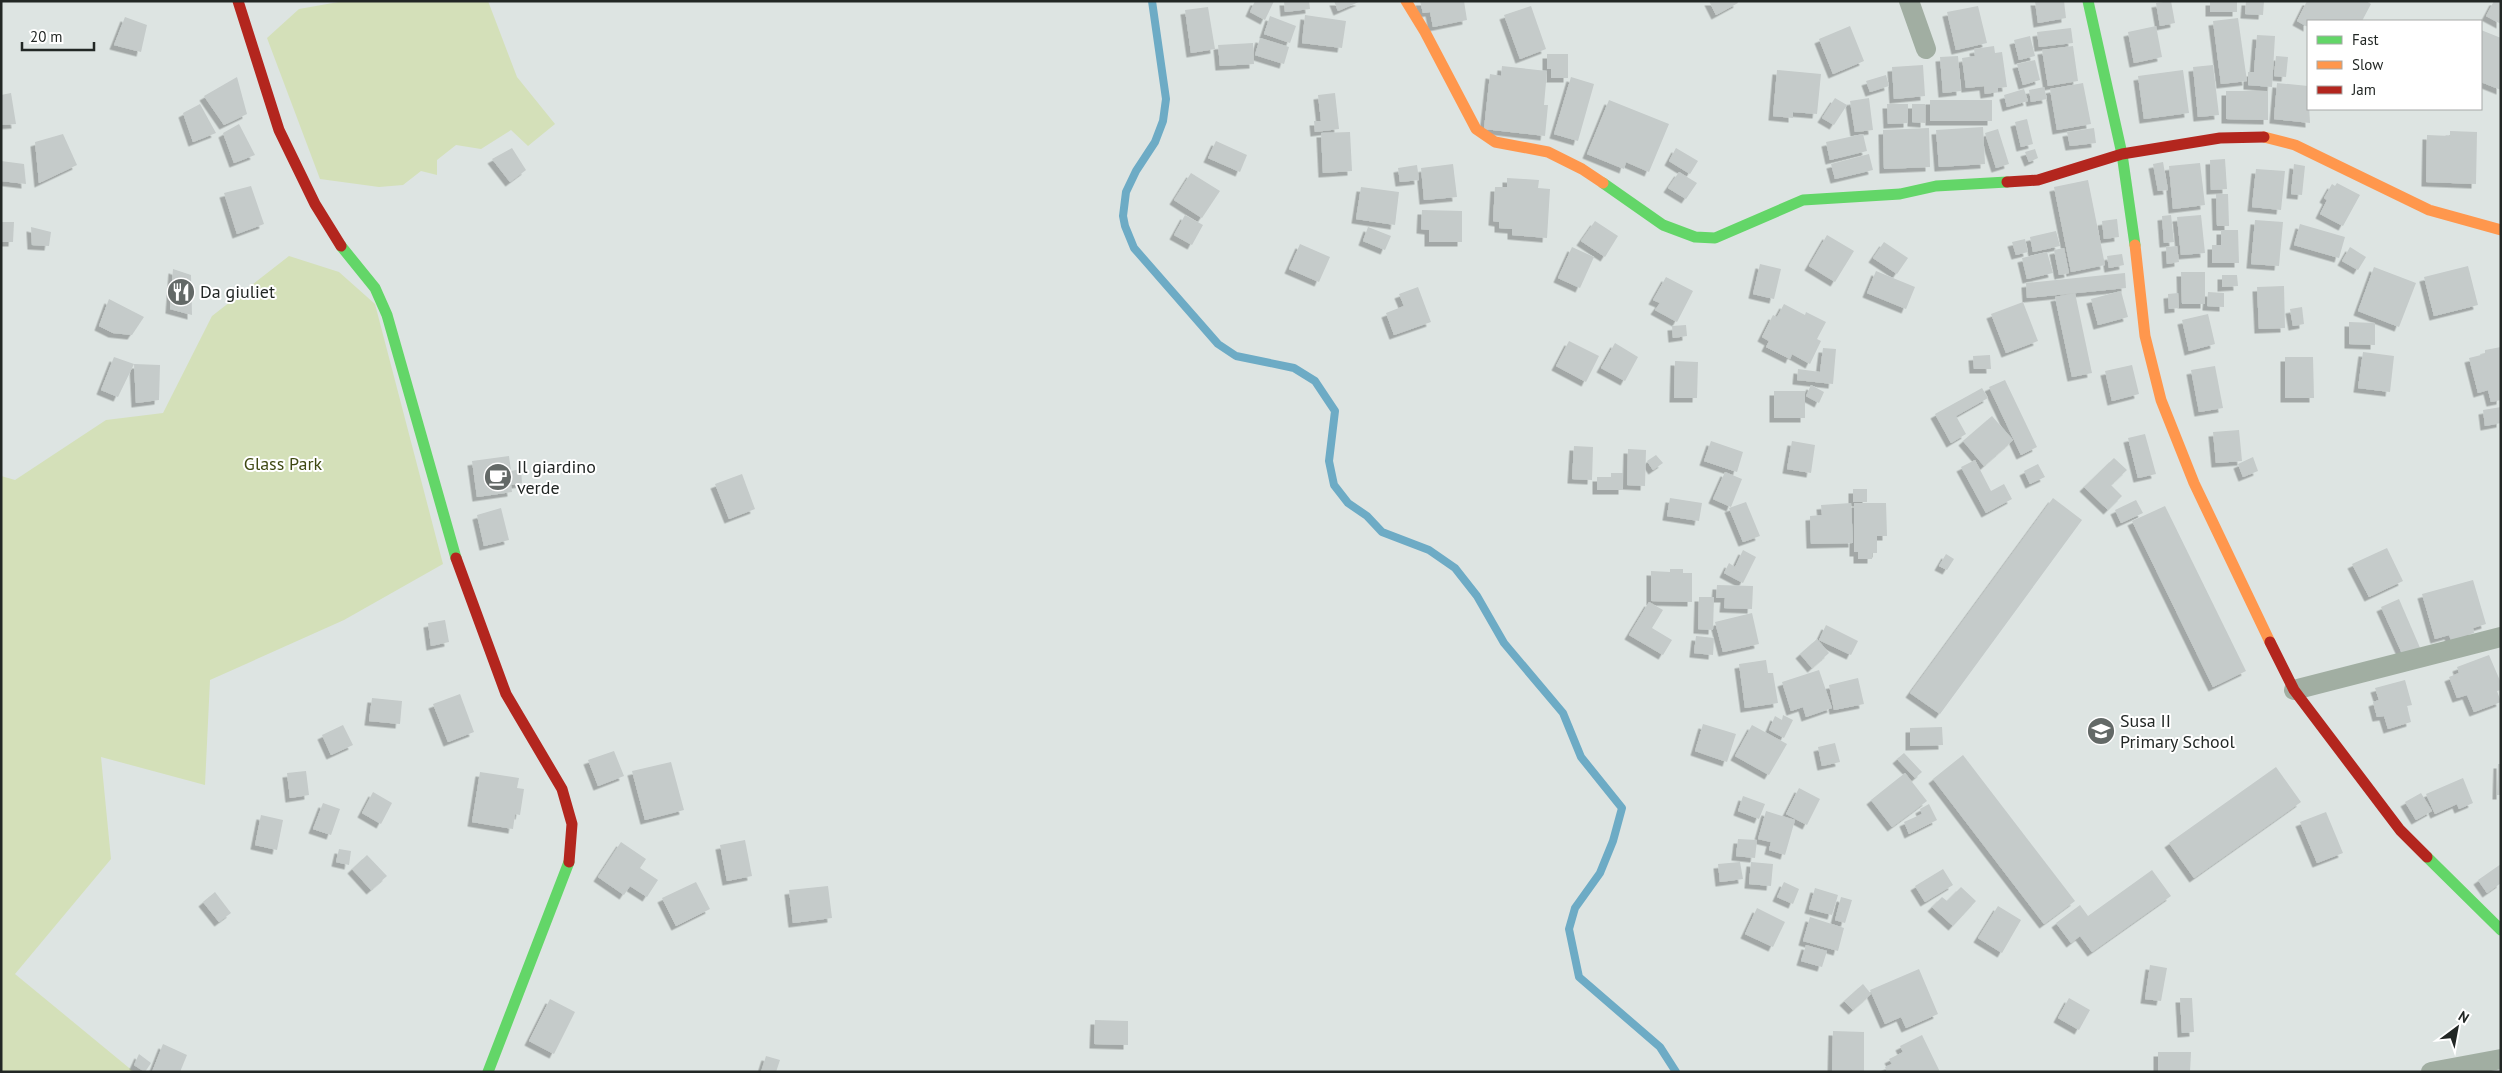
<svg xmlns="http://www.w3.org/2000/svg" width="2502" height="1073" viewBox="0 0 2502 1073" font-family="'PT Sans',sans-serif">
<defs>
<filter id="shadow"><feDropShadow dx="-4.5" dy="4.5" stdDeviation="0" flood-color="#0004"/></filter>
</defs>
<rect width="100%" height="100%" fill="#dde4e2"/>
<g fill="#d4e0b9">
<path d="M344,1H488L517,77L555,124L528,146L511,130L481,149L456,145L437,160V175L421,171L403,185L379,187L320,179L267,38L299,9Z"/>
<path d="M289,256L339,272L375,304L443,564L344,620L210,680L205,785L101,757L111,859L15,974L134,1072H1V476L15,480L106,420L163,413L212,316Z"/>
</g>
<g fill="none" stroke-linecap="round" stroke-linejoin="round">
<path stroke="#6dabc5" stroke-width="8" d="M1152,1L1166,99L1163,121L1155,142L1136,171L1126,192L1123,216L1125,226L1134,248L1218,344L1236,356L1294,368L1315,381L1335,411L1329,461L1334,485L1348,503L1367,516L1382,532L1429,550L1455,568L1477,596L1504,643L1563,713L1581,757L1622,808L1613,841L1600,873L1575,908L1569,929L1579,977L1660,1047L1676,1072"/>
</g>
<g fill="#c5cbca" filter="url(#shadow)">
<path d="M1255,1H1274L1265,20L1250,12Z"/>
<path d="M1284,1H1309L1310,9L1285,12Z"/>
<path d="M1334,1H1361L1338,11Z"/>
<path d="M1420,1H1464L1467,20L1433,27L1430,12L1423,13Z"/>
<path d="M1709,1H1737L1738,3L1716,15Z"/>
<path d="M2035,1H2064L2066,18L2038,23Z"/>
<path d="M2171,1L2175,23L2160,26L2156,3Z"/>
<rect x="2210" y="1" width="27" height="11"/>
<path d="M2246,1H2264L2263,15L2245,14Z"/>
<path d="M2307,1H2366L2371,4L2362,21H2308V27L2297,21Z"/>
<path d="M2494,1H2501V24L2486,16Z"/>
<path d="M1531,6L1546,49L1520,59L1504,15Z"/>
<path d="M1978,6L1987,43L1956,50L1947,12Z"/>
<path d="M1208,7L1215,49L1191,53L1185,10Z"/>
<path d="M1305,15L1346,21L1342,48L1302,43Z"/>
<path d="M1270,16L1296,26L1290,43L1264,34Z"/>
<path d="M125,17L147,25L141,52L114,45Z"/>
<path d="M2238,18L2247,81L2221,84L2213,21Z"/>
<path d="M1850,26L1864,61L1833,74L1819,39Z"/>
<path d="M2156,26L2162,57L2134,63L2128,32Z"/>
<path d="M2071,28L2073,43L2039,47L2037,32Z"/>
<path d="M2481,30L2501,38V90L2481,82Z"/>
<path d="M2257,35L2275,36L2272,87L2248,85V72H2254Z"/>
<path d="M2030,36L2035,56L2019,60L2014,40Z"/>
<path d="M1260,38L1289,47L1284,64L1255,55Z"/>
<path d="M1253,43L1254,64L1220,66L1218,45Z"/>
<path d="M1994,46L1995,53L2002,52L2007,87L1998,88V92L1985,94L1984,86L1966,88L1962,58L1975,56L1974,49Z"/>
<path d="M2073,46L2078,81L2048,86L2042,50Z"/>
<path d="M1547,54H1568V78H1551V69H1547Z"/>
<path d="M1958,56L1961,91L1943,93L1940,57Z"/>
<path d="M2276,56L2288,57L2286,77L2274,76Z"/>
<path d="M2035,60L2040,80L2023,85L2017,64Z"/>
<path d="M1923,65L1925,96L1894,99L1892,67Z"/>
<path d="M2213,65L2219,115L2198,117L2193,67Z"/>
<path d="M1502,66L1547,71L1544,105H1548L1545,136L1484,129L1490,74L1501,76Z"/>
<path d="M1777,70L1821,74L1817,114L1793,112V118L1773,116Z"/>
<path d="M2183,70L2189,113L2144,119L2138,76Z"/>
<path d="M1886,75L1889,86L1870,92L1866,81Z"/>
<path d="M237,77L247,114L224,125L204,96Z"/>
<path d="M1571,77L1594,84L1578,141L1554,134Z"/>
<path d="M2083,83L2091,124L2057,130L2050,89Z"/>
<path d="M2277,83L2308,86L2310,123L2274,119Z"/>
<path d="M2044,87L2047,99L2031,102L2029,90Z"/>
<path d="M2024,89L2028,101L2007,107L2004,95Z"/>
<path d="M2226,91H2268V120L2226,119Z"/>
<path d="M11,93L16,124L1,125V95Z"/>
<path d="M1335,93L1339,129L1315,132L1314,121H1321L1318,95Z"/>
<path d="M1835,98L1847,105L1834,125L1822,118Z"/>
<path d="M1869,98L1873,130L1855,132L1850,101Z"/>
<path d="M1609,100L1669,124L1649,172L1626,162L1624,169L1587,154Z"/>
<rect x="1930" y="100" width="62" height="21"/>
<path d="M200,104L216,133L193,142L183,113Z"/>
<path d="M1887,104H1908V123L1888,124Z"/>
<path d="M1912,104H1925V123L1912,122Z"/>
<path d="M2027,119L2033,144L2021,147L2015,122Z"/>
<path d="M239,124L255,155L234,163L223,133Z"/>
<path d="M1983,127L1985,164L1939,167L1936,130Z"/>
<path d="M1929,128L1930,167L1884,169L1883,130Z"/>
<path d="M2094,128L2096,143L2070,146L2067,132Z"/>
<path d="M1998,129L2009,164L1996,168L1985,133Z"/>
<path d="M2450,131L2477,132L2476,184L2426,182L2427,135L2450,136Z"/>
<path d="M1350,132L1352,171L1323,173L1321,133Z"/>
<path d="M63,134L77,165L39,183L35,142Z"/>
<path d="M1863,134L1867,151L1830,160L1826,142Z"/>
<path d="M1216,141L1247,155L1240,172L1208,158Z"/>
<path d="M512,148L526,170L510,182L492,159Z"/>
<path d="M1676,148L1698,161L1690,174L1669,161Z"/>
<path d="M2035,149L2038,158L2029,162L2025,152Z"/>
<path d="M1869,154L1873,170L1835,179L1831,164Z"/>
<path d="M2225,159L2227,189L2211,190L2210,160Z"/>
<path d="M1,161L24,164L26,184L1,181Z"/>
<path d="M2163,162L2168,190L2158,191L2153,164Z"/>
<path d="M2200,163L2205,205L2173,209L2169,166Z"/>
<path d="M1453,164L1457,197L1424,200L1421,168Z"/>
<path d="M2294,164L2305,166L2302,195L2291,194Z"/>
<path d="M1417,165L1419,180L1400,182L1398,168Z"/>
<path d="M2256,169L2285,171L2281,210L2252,207Z"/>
<path d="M1679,172L1697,183L1686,199L1668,188Z"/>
<path d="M1191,173L1220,191L1202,218L1174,200Z"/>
<path d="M1507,178L1539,180L1538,188L1550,189L1547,238L1512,235V229L1499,228V222L1493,221L1495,187H1507Z"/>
<path d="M2088,180L2105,265L2071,272L2054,187Z"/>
<path d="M2337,183L2360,195L2343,226L2320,214L2327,200L2324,198L2332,184L2335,186Z"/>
<path d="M251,186L264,224L237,234L224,193Z"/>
<path d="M1361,187L1399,192L1395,225L1356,219Z"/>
<path d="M2216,194H2228L2229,226H2217Z"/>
<path d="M1422,210L1462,211V242H1429V230L1421,229Z"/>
<path d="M1185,215L1203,225L1192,245L1174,235Z"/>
<path d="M2171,215L2174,242L2164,243L2162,216Z"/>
<path d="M2201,215L2205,253L2181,255L2177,217Z"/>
<path d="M2117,219L2119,237L2104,239L2102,221Z"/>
<path d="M2255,220L2283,222L2279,266L2251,264Z"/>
<path d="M1595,221L1618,236L1605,257L1581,241Z"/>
<path d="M1,222H14L13,242H1Z"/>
<path d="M2300,224L2345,237L2339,258L2294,245Z"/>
<path d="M31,227L51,232L49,246L32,245Z"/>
<path d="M1368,227L1391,236L1385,250L1363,241Z"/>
<path d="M2221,230H2238L2239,263H2212V245H2221Z"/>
<path d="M2056,231L2060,246L2033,252L2030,237Z"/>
<path d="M1827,235L1854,251L1835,282L1809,266Z"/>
<path d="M2025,239L2028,252L2016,255L2012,242Z"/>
<path d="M1884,242L1908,258L1897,274L1873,258Z"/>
<path d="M1300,244L1330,257L1319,282L1289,269Z"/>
<path d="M2177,246L2179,262L2167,264L2166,247Z"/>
<path d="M1572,247L1594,257L1580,288L1558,278Z"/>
<path d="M2350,247L2366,257L2358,270L2342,261Z"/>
<path d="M2064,248L2069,273L2059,275L2054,250Z"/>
<path d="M2047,252L2053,273L2027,279L2022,258Z"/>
<path d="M2122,254L2124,265L2109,268L2107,256Z"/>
<path d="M1760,264L1781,269L1774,299L1753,294Z"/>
<path d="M2468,266L2478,305L2434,316L2424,277Z"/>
<path d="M2374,267L2416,283L2399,327L2358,311Z"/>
<path d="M173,269L191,275L192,315L170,309Z"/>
<path d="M1876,271L1915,287L1906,309L1867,293Z"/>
<path d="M2181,272H2205V304H2182Z"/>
<path d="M2125,273L2126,288L2027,298L2026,283Z"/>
<path d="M2222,275H2237L2238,286L2222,287Z"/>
<path d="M1666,277L1693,291L1677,322L1655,310L1660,303L1653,300Z"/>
<path d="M2284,286L2285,328L2259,329L2257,287Z"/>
<path d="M1418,287L1431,322L1394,335L1386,313L1404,306L1399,294Z"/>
<path d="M2121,291L2128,317L2098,325L2091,299Z"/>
<path d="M2208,292L2224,293V307L2207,306Z"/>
<path d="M2075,293L2092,373L2072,377L2055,297Z"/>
<path d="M2178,293L2179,308L2169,309L2168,294Z"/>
<path d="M109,299L144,317L132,335L113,333L99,326Z"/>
<path d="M2023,302L2038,341L2006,353L1991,314Z"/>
<path d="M1784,304L1805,315L1806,312L1826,322L1817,339L1821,341L1810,364L1792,354L1790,359L1766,347L1769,341L1762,337L1773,315L1777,317Z"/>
<path d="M2302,307L2304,324L2293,326L2290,309Z"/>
<path d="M2208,314L2215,344L2189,351L2182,320Z"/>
<path d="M2349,322L2375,323V345L2349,344Z"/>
<path d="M1686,325L1687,336L1673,338L1672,326Z"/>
<path d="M1569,341L1599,356L1586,382L1556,366Z"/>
<path d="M1615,343L1638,357L1625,381L1601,368Z"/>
<path d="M2501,347V400L2491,402L2488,390L2478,393L2469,358L2485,354V350Z"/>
<path d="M1823,348L1836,349L1833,384L1797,380L1798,369L1820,372Z"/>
<path d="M2363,352L2394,356L2390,392L2358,388Z"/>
<path d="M1990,355L1991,369H1974L1973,356Z"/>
<path d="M114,357L134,364L118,397L101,390Z"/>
<path d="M2285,357H2313L2314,398H2285Z"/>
<path d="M1675,361L1698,362L1697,398H1674Z"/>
<path d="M134,364L160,365L159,400L136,403Z"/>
<path d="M2132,365L2139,394L2112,401L2105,371Z"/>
<path d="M2215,366L2223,408L2199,412L2191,370Z"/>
<path d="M2005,380L2037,447L2021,455L1989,387Z"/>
<path d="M1811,385L1824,392L1819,403L1806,396Z"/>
<path d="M1982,388L1988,398L1956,416L1966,434L1951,443L1935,414Z"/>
<rect x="1774" y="391" width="31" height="27"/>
<path d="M2501,407V423L2485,426L2483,410Z"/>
<path d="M1992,416L2013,440L1984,466L1963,441Z"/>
<path d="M2239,430L2242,461L2216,463L2213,432Z"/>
<path d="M2145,434L2156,474L2138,478L2128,438Z"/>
<path d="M1711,441L1743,452L1737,472L1704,461Z"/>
<path d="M1792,441L1815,445L1811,473L1787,469Z"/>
<path d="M1574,446L1593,447L1592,480L1572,479Z"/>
<path d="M1628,449L1646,450L1645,486L1627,485Z"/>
<path d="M1656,455L1663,463L1653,470L1647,461Z"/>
<path d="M509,456L511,471L521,469L522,483L511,485L512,492L477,497L472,461Z"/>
<path d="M2253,457L2258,471L2243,477L2238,464Z"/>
<path d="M2114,458L2127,470L2111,485L2122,496L2108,510L2084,487Z"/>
<path d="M1975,460L1991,491L2004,484L2012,499L1986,513L1961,467Z"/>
<path d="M2038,464L2045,477L2030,484L2024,471Z"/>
<path d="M1725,472L1742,479L1731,507L1713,499Z"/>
<path d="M1611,473H1623V490H1597V477H1611Z"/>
<path d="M742,474L755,509L729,519L715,484Z"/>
<rect x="1853" y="489" width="14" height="13"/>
<path d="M1670,498L1702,503L1699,521L1667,516Z"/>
<path d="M2053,498L2082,520L1940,714L1910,693Z"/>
<path d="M2136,500L2143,513L2121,523L2115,510Z"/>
<path d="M1746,502L1760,536L1743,542L1729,508Z"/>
<path d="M1851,503L1853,543L1811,544L1810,516L1822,515L1821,505Z"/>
<path d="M1854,503H1886L1887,536H1877V553H1872V559H1858V552H1854Z"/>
<path d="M2165,506L2246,671L2213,687L2132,521Z"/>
<path d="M501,508L509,540L484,546L477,515Z"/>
<path d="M2387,548L2403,581L2369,597L2352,564Z"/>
<path d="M1743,550L1756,557L1743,583L1724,573L1729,563L1735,567Z"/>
<path d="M1946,554L1954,559L1947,570L1939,566Z"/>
<path d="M1670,569H1683V573H1692V602L1651,601V571L1670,572Z"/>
<path d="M2473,580L2486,624L2473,628L2474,633L2451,640L2449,635L2435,639L2422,594Z"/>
<path d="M1717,585L1753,586L1752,609L1724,608L1725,598H1716Z"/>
<path d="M1699,597H1714L1713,630L1698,629Z"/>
<path d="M2399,599L2421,650L2404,658L2381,607Z"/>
<path d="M1649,602L1663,610L1652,628L1672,640L1663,655L1629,635Z"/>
<path d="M1752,613L1759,644L1723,652L1715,622Z"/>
<path d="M445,620L449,642L431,646L428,623Z"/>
<path d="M1826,625L1858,641L1851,655L1819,640Z"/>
<path d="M1696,636L1714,638L1713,655L1694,653Z"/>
<path d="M1817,639L1829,653L1812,668L1800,654Z"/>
<path d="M2489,655L2501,683V690L2497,691L2501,702L2474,712L2467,695L2457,698L2449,677L2459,673L2457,667Z"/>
<path d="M1766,660L1768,673H1773L1778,703L1745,708L1739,664Z"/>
<path d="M1819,670L1832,708L1806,717L1803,707L1791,711L1782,682Z"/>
<path d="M1858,678L1864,704L1834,710L1829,685Z"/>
<path d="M2405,680L2412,705L2407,706L2411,722L2388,729L2384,716L2377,717L2373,702L2379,700L2375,688Z"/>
<path d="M460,694L474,732L448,742L433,704Z"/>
<path d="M372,698L402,701L400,724L369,721Z"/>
<path d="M1783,715L1793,720L1784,738L1769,730L1775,716L1782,720Z"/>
<path d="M1703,724L1736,734L1727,762L1695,751Z"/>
<path d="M343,725L353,745L331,755L322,735Z"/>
<path d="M1752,725L1787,744L1769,775L1735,756Z"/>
<path d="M1942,727L1943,745L1910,746V728Z"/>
<path d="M1835,743L1840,762L1822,766L1818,747Z"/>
<path d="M614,751L624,776L598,786L588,760Z"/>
<path d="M1904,753L1922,772L1915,778L1897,759Z"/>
<path d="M1963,755L2075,901L2044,924L1933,779Z"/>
<path d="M671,762L684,810L645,820L632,771Z"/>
<path d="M2498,764H2501V795H2497Z"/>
<path d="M2276,767L2301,802L2194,878L2169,843Z"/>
<path d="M306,771L309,795L290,798L287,773Z"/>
<path d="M480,772L519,778L517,788L524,789L520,815L515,814L513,829L472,822Z"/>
<path d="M1905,773L1927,801L1892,827L1871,800Z"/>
<path d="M2463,778L2473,803L2459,809L2457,804L2435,814L2426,794Z"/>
<path d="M1799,788L1820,799L1807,825L1786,814Z"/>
<path d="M373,792L392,803L381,824L362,813Z"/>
<path d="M2421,793L2432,811L2416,820L2405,802Z"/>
<path d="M1743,796L1765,804L1759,819L1738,811Z"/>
<path d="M323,803L340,809L331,835L313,829Z"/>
<path d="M1929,804L1937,820L1909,834L1904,822L1922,814L1920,809Z"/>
<path d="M1766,811L1795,820L1785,855L1769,850L1771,842L1758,839Z"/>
<path d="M2326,812L2343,853L2317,863L2300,822Z"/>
<path d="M261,815L283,820L277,850L255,845Z"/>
<path d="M1738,839L1757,840L1755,858L1736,856Z"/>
<path d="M745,840L752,876L727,881L720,845Z"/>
<path d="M621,842L646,859L640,868L658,880L647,897L630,886L624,895L598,877Z"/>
<path d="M339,849L351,851L349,865L336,862Z"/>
<path d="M367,855L387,876L371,890L352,869Z"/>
<path d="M1740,862L1743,879L1720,882L1718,864Z"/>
<path d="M1751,862L1773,864L1771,886L1749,884Z"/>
<path d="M2501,864V883L2487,893L2478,880Z"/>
<path d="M1943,869L1953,885L1925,902L1915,886Z"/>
<path d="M2152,870L2171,896L2092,952L2080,936L2071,943L2056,923L2080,905L2088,916Z"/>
<path d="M696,882L710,909L676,926L662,898Z"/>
<path d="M1784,882L1799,889L1793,904L1777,897Z"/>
<path d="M828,886L832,918L793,923L789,890Z"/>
<path d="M1961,887L1976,901L1953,926L1932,907L1942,897L1947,901Z"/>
<path d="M1815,888L1838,895L1832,915L1809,909Z"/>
<path d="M215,892L231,913L219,922L203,902Z"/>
<path d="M1841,897L1852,900L1845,923L1835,920Z"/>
<path d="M1998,906L2021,920L2002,953L1978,938Z"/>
<path d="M1757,908L1785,922L1773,947L1745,934Z"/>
<path d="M1810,917L1844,928L1838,951L1803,941Z"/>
<path d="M1806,945L1827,951L1822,967L1801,961Z"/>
<path d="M2150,965L2167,968L2161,1001L2145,999Z"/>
<path d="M1919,969L1938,1014L1906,1028L1901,1017L1885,1024L1870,990Z"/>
<path d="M1863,984L1871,994L1853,1010L1844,1001Z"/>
<path d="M2069,998L2090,1010L2079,1030L2058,1018Z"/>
<path d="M2180,998H2192L2194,1032L2182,1033Z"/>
<path d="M550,999L575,1012L554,1054L529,1041Z"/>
<path d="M1095,1020L1128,1021V1045L1094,1044Z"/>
<path d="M1833,1031L1864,1032V1072H1832Z"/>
<path d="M1922,1035L1940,1072H1887L1885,1067L1892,1064L1889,1059L1903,1052L1900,1046Z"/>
<path d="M163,1044L187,1055L180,1072H152Z"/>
<path d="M2158,1052H2191L2190,1072L2158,1071Z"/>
<path d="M139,1054L151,1063L145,1072L134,1065Z"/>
<path d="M766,1056L780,1060L776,1072H761Z"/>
</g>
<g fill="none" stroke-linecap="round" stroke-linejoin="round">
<g stroke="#a1aea2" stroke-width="20">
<path d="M1909,1L1926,49"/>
<path d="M2294,690L2501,637"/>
<path d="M2431,1072L2501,1059"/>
</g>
<g stroke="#63d668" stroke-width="11">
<path d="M2088,1L2122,154L2135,245"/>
<path d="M1603,183L1663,225L1695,237L1715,238L1803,200L1900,194L1936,186L2007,182"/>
<path d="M341,246L375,288L387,315L456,558"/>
<path d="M2427,857L2501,930"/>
<path d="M488,1072L569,862"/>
</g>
<g stroke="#ff974d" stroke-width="11">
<path d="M1406,1L1425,32L1476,129L1495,142L1548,152L1582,169L1603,183"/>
<path d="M2264,137L2295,145L2429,210L2501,230"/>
<path d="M2135,245L2145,336L2161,400L2194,483L2270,642"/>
</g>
<g stroke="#b3261e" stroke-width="11">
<path d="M238,1L279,130L315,204L341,246"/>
<path d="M2007,182L2038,180L2122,154L2220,138L2264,137"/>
<path d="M456,558L506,694L562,789L572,824L569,862"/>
<path d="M2270,642L2294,690L2400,830L2427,857"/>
</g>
</g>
<defs>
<symbol id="restaurant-disc" viewBox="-11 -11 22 22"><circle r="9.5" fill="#636967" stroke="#fff"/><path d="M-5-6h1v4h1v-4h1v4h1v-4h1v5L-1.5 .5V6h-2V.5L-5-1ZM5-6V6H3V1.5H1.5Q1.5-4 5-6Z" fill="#fff"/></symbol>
<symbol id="cafe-disc" viewBox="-11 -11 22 22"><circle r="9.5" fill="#636967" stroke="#fff"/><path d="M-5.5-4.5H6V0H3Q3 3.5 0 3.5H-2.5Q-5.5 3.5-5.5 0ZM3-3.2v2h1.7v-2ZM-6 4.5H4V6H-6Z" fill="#fff"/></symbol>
<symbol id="school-disc" viewBox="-11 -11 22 22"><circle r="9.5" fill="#636967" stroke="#fff"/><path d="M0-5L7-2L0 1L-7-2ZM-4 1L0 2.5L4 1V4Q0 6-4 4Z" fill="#fff"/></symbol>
</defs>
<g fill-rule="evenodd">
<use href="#restaurant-disc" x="165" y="276" width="32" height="32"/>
<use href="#cafe-disc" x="482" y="461" width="32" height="32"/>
<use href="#school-disc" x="2085" y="715" width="32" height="32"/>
</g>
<g text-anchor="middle" stroke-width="4" stroke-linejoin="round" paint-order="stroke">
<g font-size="18" fill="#222725" stroke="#fff" text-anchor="start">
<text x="200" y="298">Da giuliet</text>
<text x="517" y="473">Il giardino<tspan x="517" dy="21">verde</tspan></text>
<text x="2120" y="727">Susa II<tspan x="2120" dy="21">Primary School</tspan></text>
</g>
<g font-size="18" fill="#3e4811" stroke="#fff">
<text x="283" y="470">Glass Park</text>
</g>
</g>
<rect width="2502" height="1073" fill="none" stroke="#222725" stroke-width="5"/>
<rect x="2307" y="20" width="175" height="90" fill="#ffffff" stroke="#a7a9a8"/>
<rect x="2317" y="36" width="25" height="8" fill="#63d668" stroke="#a7a9a8"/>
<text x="2352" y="45" font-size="15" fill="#222725">Fast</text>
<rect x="2317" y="61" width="25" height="8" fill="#ff974d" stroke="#a7a9a8"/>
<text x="2352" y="70" font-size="15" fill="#222725">Slow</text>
<rect x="2317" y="86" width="25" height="8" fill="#b3261e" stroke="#a7a9a8"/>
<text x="2352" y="95" font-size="15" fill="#222725">Jam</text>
<g transform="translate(2457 1028) rotate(32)" stroke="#ffffff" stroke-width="4" paint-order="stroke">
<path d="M0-4L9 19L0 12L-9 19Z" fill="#222725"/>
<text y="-8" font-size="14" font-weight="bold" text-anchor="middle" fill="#222725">N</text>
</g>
<path d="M22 42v8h72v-8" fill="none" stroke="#222725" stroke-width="2.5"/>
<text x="30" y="42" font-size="15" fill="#222725" stroke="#ffffff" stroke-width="4" paint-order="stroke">20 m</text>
</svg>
